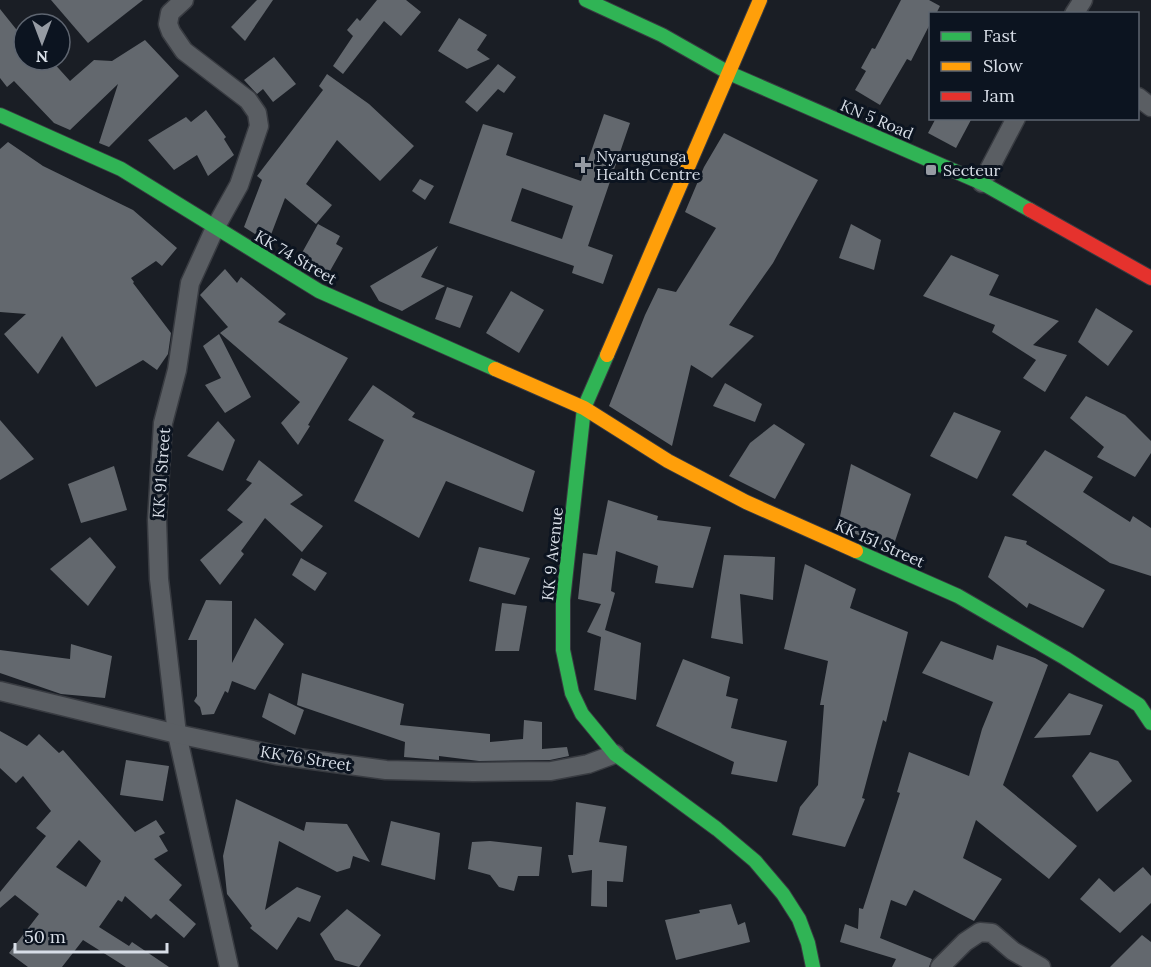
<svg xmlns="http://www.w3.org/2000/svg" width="1151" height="967" viewBox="0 0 1151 967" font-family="Lora,serif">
<rect width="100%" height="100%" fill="#1a1e25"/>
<g fill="#63686e" fill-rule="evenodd">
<path d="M51,0H143L88,43Z"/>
<path d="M257,0H273L245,41L231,27Z"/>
<path d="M377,0H406L421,12L401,36L384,21L343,74L333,66L353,36L347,30L357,18L360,21Z"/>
<path d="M901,0H929L940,6L936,14H930V24L911,61L907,59L880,105L855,90L866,71L861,68L872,48L875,49Z"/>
<path d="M0,9L24,39V60H51L70,81L94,60L112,61L145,40L179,76L109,147L99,143L118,84L70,130L54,123L14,81L7,87L0,78Z"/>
<path d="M459,18L487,35L477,50L490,59L467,69L438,51Z"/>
<path d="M274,57L296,84L273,102L263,89L257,94L244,80Z"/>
<path d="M498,64L516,77L504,93L498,89L477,112L465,102Z"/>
<path d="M327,74L369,104L414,146L380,181L337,140L306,184L332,205L316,224L285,198L269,240L255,234L244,227L262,180L257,176L323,90L319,86Z"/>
<path d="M206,110L226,137L224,139L234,155L208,176L197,155L174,170L148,140L186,117L191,122Z"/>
<path d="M604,114L630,123L588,246L613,255L603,284L572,273L574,266L449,223L483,124L513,133L506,155L581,181ZM522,188L573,206L562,239L511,221Z"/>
<path d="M936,118H972L956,148L928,133Z"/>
<path d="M724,133L818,180L773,263L729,325L754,336L712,378L691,365L672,446L609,406L645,315L658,288L676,292L716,228L685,212L704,167Z"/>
<path d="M8,142L43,166L133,210L177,248L162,266L156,261L131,278L134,282L133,283L171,333L168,354L157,370L143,360L96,387L62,336L38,374L4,334L26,314L0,312V149Z"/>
<path d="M420,179L434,186L425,200L412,191Z"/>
<path d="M318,224L340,236L336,244L343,248L326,278L298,260Z"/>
<path d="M851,224L881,240L874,270L839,258Z"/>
<path d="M438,246L421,277L445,286L402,311L379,301L370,286Z"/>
<path d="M951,255L999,275L989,295L1059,321L1033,345L1067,355L1045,392L1023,378L1036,360L992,332L995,325L923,296Z"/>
<path d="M225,269L237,283L241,277L286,314L278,322L348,358L308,425L310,426L298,445L281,423L300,402L220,333L228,327L200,295Z"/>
<path d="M447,287L473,296L460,328L435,319Z"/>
<path d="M511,291L544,310L519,353L486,333Z"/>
<path d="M1096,308L1133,331L1108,366L1078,342Z"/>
<path d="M219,334L251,397L225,413L205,385L221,378L203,346Z"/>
<path d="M725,383L762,404L755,422L713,406Z"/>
<path d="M373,385L415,413L412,417L535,471L523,512L446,481L419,538L354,501L384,440L348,420Z"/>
<path d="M1086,396L1125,415L1151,441V453L1135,477L1097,457L1104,447L1070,418Z"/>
<path d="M954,412L1001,431L977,479L930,456Z"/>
<path d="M0,420L34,459L0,480Z"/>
<path d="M218,421L235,440L223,471L187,456Z"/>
<path d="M774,424L805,444L775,499L729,476L750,443Z"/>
<path d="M1045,450L1093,477L1083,492L1130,522L1133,516L1151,528V576L1110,563L1012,495Z"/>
<path d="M259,460L303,495L290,504L323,526L302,552L265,518L241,551L244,554L220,585L200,560L243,522L227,510L252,483L246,480Z"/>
<path d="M851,464L911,494L892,550L838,526Z"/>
<path d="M114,466L127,510L81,523L68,484Z"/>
<path d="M608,500L658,516L657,520L711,527L693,588L655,583L658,566L616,551L611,591L615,593L605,630L641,643L636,700L594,690L601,637L587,632L601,604L578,599L583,553L597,555Z"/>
<path d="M1005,536L1027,541L1026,544L1105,590L1083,628L1029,603L1027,608L988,577Z"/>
<path d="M90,537L116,567L88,606L50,569Z"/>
<path d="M479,547L530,558L515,595L469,581Z"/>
<path d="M724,555L775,557L773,600L740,594L743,644L711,638Z"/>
<path d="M301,558L327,573L315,591L292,575Z"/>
<path d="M805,564L856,589L850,608L908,632L886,722L883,720L862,798L865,799L845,847L792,835L800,807L818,785L824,705H820L828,661L784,649Z"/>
<path d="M206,600L232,601V663L255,618L284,644L255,690L232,681L228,693L225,691L214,714L202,715L200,707L194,701L197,696V640H188Z"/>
<path d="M502,603L527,606L519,651H495Z"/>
<path d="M941,641L993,660L997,645L1035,658L1048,665L1003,785L1077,846L1049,879L976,820L963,858L1002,879L974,921L914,890L906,906L891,900L880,938L932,959L929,967H892L896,959L840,942L845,924L858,929L859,908L863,909L900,793L897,792L909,752L969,776L982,729L993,702L922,673Z"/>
<path d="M71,644L112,656L105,698L61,694L0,673V650L70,659Z"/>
<path d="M683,659L730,677L726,696L738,699L731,728L787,741L777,782L731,774L734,762L656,726Z"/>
<path d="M302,673L404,704L400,725L490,734V742L523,739L524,720L542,722V749L567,747L569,756L550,760L479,761L439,756V760L404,757L405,742L297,705Z"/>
<path d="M269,693L304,710L295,735L262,717Z"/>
<path d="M1069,693L1103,705L1090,735L1034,738Z"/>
<path d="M0,731L27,746L39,734L59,753L63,750L135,832L156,820L165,833L159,836L168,851L154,859L182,885L169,900L196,924L184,938L156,914L151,919L125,896L122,902L118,900L99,927L129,946L132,942L169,967H126L83,940L62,967H28L9,953L39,914L15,895L0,908V892L46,836L36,828L51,811L23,776L16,783L0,768ZM79,840L101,861L86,887L56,867Z"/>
<path d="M1090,752L1118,761L1132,781L1097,812L1072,776Z"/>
<path d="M126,760L169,766L163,801L120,795Z"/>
<path d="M236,799L304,831L306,822L347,824L370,862L353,856L350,868L337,872L279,841L265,910L297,887L321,896L310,922L298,917L277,950L250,928L252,926L227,894L223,856Z"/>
<path d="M576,802L606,807L599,842L627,846L623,882L607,881V907L591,906L592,870L572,873L568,855H573Z"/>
<path d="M391,821L440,833L435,880L381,865Z"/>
<path d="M490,841L542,847L539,876H518L514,891L499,887L490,875L468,869L472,842Z"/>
<path d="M1143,867L1151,876V903L1120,933L1080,899L1099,878L1114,892Z"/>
<path d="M731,904L738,925L745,922L750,942L676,960L665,920L700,913L699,910Z"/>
<path d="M347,909L381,935L359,967L335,960L320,934Z"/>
<path d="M1142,935L1151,942V967H1110Z"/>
</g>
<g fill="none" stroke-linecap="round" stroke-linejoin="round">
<defs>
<g id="street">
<path d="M184,0L170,13L168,24L171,32L184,51L248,100L257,113L259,126L239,185L215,228L190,283L177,370L163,423L157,520L159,579L177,734L229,967"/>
<path d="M1074,14L1083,0"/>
<path d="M1138,97L1151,107"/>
<path d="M982,183L1016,118"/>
<path d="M0,691L177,734L276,755L386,770L473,772L551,771L588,764L615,754"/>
<path d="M940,967L965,942L980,932L992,933L1013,951L1041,967"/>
</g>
<g id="fast">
<path d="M586,0L662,35L729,73L982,183L1030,210"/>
<path d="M0,115L121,169L319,291L495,369"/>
<path d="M607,355L584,408L563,600V650L572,693L582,714L615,754L717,829L755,861L783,894L799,919L808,943L813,967"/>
<path d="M856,551L958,596L1065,658L1139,705L1151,723"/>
</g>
<g id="slow">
<path d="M607,355L760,0"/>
<path d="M495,369L584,408L668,461L746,502L856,551"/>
</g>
<path id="jam" d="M1030,210L1151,278"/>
</defs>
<use href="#street" stroke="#383b41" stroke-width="21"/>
<use href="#fast" stroke="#383b41" stroke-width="16"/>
<use href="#slow" stroke="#383b41" stroke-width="16"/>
<use href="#jam" stroke="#383b41" stroke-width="16"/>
<use href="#street" stroke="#5a5e63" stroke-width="18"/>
<use href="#fast" stroke="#30b455" stroke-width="14"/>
<use href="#slow" stroke="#ff9f0a" stroke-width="14"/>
<use href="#jam" stroke="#e5322d" stroke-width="14"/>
</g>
<g fill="#969ba3" stroke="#0c1420" stroke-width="2">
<path d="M580 156h6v6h6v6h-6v6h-6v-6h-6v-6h6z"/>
<rect x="925" y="164" width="12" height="12" rx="3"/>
</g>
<g text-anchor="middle" stroke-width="6" stroke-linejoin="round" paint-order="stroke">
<g font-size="16" fill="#d8dee7" stroke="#0c1420">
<text transform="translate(877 119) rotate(23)" y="6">KN 5 Road</text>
<text transform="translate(296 257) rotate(30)" y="6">KK 74 Street</text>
<text transform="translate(161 473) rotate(-86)" y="6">KK 91 Street</text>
<text transform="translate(880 543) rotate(24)" y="6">KK 151 Street</text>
<text transform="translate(552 554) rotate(-84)" y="6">KK 9 Avenue</text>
<text transform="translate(306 758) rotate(9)" y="6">KK 76 Street</text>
</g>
<g font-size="16" fill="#d8dee7" stroke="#0c1420" text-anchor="start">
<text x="596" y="162">Nyarugunga<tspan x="596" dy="18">Health Centre</tspan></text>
<text x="943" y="176">Secteur</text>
</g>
</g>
<rect x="929" y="12" width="210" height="108" fill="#0c1420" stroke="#5e6570" stroke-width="1.5"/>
<rect x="941" y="32" width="30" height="9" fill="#30b455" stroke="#5e6570" stroke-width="1.5"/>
<text x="983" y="42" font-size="18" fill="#d8dee7">Fast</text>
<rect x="941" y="62" width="30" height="9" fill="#ff9f0a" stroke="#5e6570" stroke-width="1.5"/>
<text x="983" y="72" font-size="18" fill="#d8dee7">Slow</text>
<rect x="941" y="92" width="30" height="9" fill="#e5322d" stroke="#5e6570" stroke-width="1.5"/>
<text x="983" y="102" font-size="18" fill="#d8dee7">Jam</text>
<g transform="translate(42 42) rotate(180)"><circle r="28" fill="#0c1420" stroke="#5e6570" stroke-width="1.5"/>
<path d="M0-4.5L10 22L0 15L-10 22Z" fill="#969ba3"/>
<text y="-9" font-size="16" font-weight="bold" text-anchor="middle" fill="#d8dee7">N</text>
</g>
<path d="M15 943v9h152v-9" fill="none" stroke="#d8dee7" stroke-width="3"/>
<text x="24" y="943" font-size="18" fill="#d8dee7" stroke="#0c1420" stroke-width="4.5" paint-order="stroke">50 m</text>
</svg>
